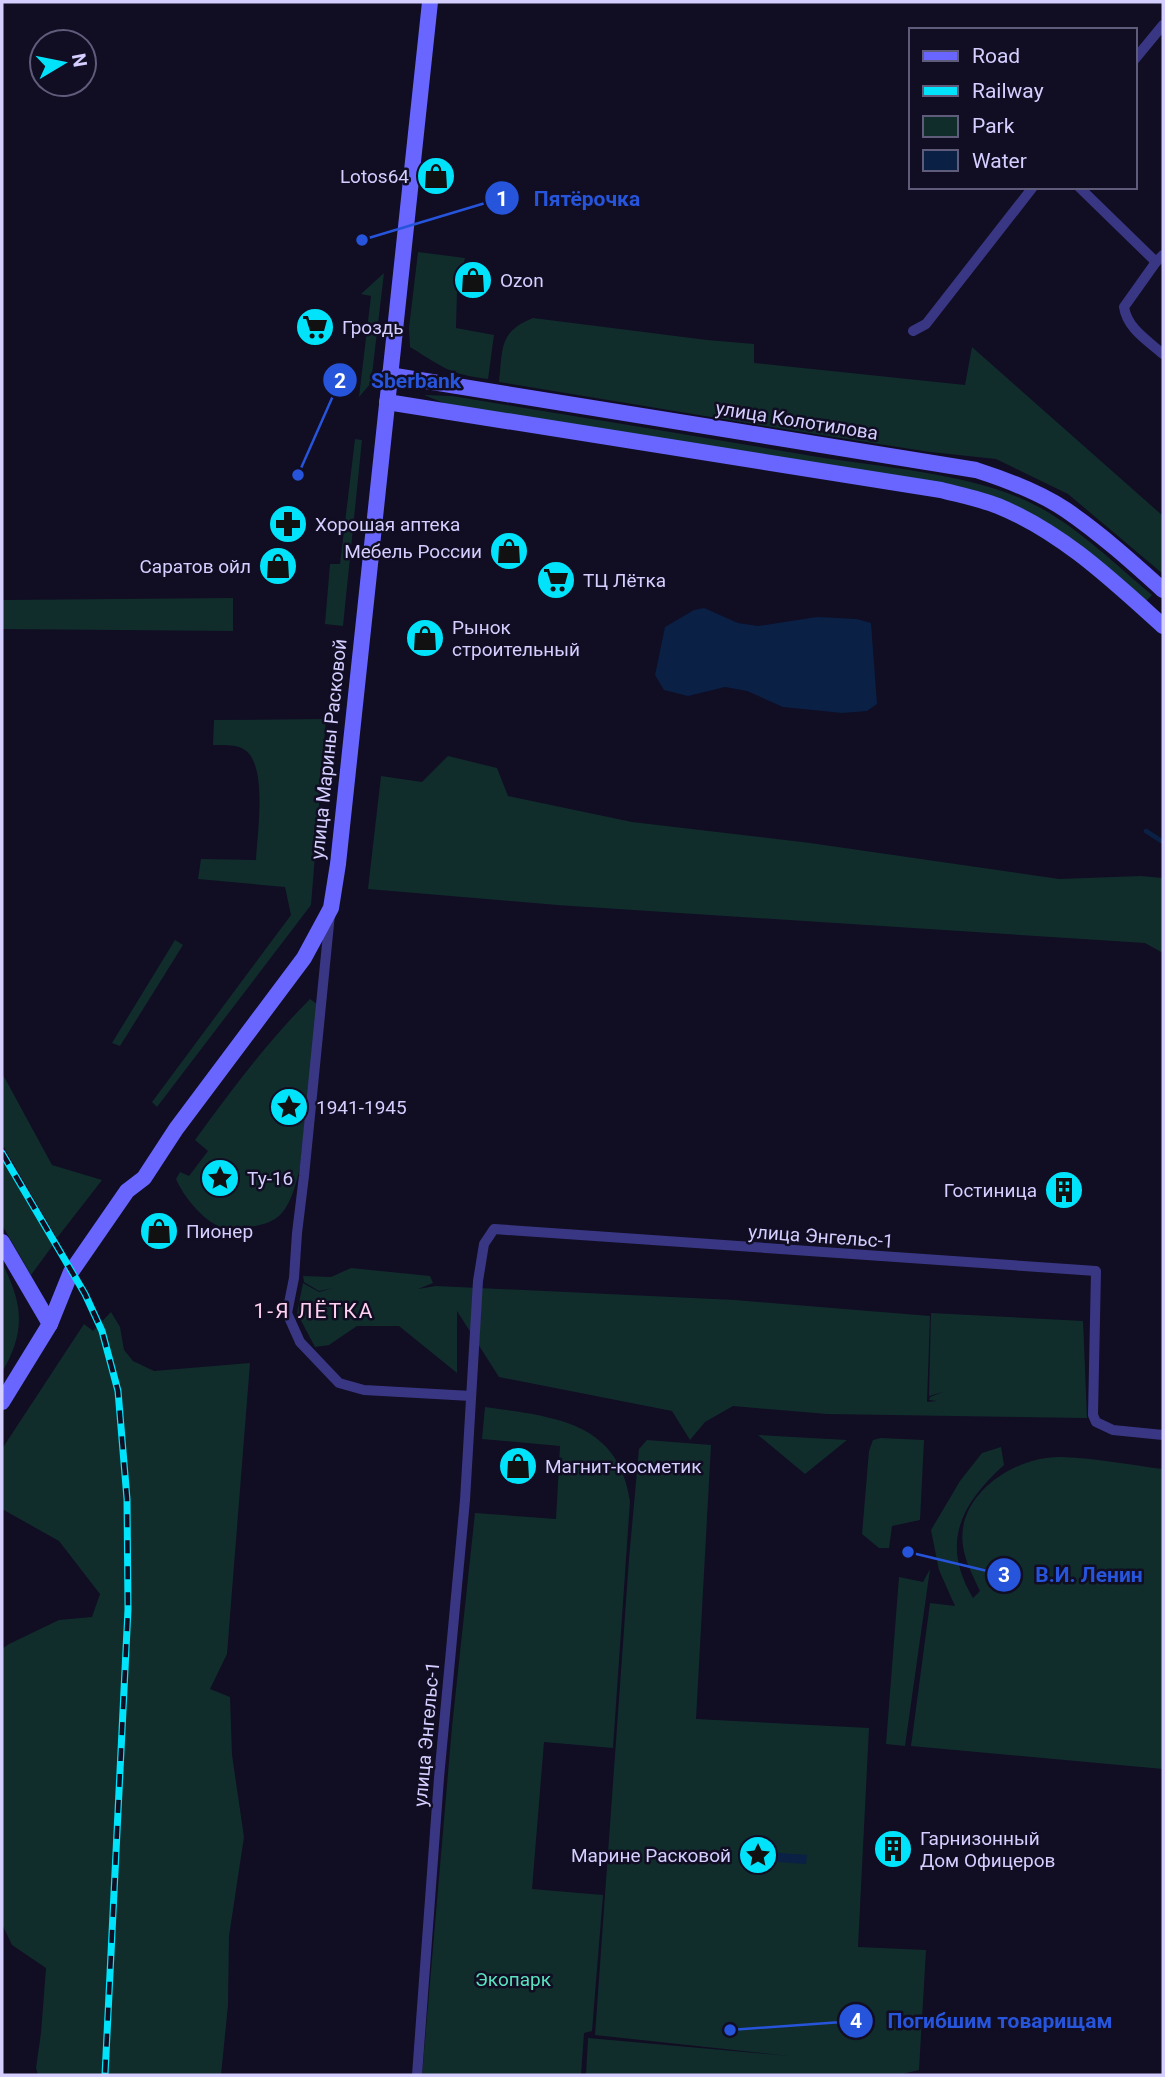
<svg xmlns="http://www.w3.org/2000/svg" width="1165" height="2077" viewBox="0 0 1165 2077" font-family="Roboto,sans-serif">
<rect width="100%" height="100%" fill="#110d23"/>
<g fill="#102d2c">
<path d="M418,252L465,258L457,291L456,328L494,335L488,379C448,374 443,367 410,347L409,328Z"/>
<path d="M384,273L371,383L359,397L371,296L361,294Z"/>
<path d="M533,318L707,340L754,344V363L965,385L972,347L1163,516V574L1068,494L996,459L930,452L790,430L499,382C503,349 498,332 533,318Z"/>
<path d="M424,395L452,396C574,416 696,436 818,457C882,467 961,473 1020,498C1070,519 1110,560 1152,595L1144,603L991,499L449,405Z"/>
<path d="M355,439L362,440L343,626L325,624L330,564H340Z"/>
<path d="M233,598V631L2,629V600Z"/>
<path d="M326,719L311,905L157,1107L152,1102L291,915L285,887L198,879L201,859L256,860C257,835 268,766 245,750C237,744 223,745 213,745L214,720Z"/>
<path d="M448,756L497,768L508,796L632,822L810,843L1059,879L1141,876L1163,878V953L1145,943L557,905L368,889L381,776L422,782Z"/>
<path d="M175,940L183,945L120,1046L112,1043Z"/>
<path d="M310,999L317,1004L300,1168C296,1183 292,1201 282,1213C273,1223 259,1226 247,1227C240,1228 232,1229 225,1228C206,1225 183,1196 176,1179L180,1172L189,1176L208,1151L195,1140C231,1091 267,1042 310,999Z"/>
<path d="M2,1073L52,1165L102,1180L57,1238L2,1144Z"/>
<path d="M2,1158L53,1245L31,1275L2,1225Z"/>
<path d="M2,1263C23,1304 26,1331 2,1372Z"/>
<path d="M351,1268L430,1276L433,1283L418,1289L436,1286L735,1300L930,1316L927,1402L937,1401L929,1400L930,1397L943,1392L929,1396L931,1313L1083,1321L1087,1418L827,1414L733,1406L705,1422L690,1440L672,1411L499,1377L457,1311V1373L399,1326H357L329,1345L315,1347L297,1313L303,1283L319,1292L333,1288L319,1291L304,1282L303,1276L331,1277Z"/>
<path d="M111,1312L120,1327L124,1350L133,1361L154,1371L250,1363L227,1654L210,1689L230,1697L232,1755L244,1837L229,1936L228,2005L221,2075H38L36,2068L41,2033L46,1968L12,1945L2,1924V1649L9,1644L59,1620L92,1617L100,1594L59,1541L2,1509V1449L84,1324L93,1331Z"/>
<path d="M485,1407C552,1417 618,1420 630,1501L613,1748L544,1742L532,1889L603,1895L592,2031L584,2033L581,2075H422L452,1727L475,1513L556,1519L560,1446L482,1439Z"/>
<path d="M758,1435L847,1440L805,1474Z"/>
<path d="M881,1438L924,1440L920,1520L892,1526L889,1548H879L862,1534L869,1451L873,1440Z"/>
<path d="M647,1440L711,1445L696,1719L869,1728L858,1947L926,1950L919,2070L898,2075H586L588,2038L790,2056L595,2035L629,1559L639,1449Z"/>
<path d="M1001,1447L1004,1465C961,1504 940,1543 973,1598L980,1591C973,1576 965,1561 963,1546C955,1494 1017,1455 1062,1457C1096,1458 1130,1465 1163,1469V1769L911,1746L930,1603L955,1606L939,1570L931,1530L960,1481L982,1453Z"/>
<path d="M930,1569L905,1746L886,1744L899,1577L923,1582Z"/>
</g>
<g fill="#0a2045">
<path d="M704,608L738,623L758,626L817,617L857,619L871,623L877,704L867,711L842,713L783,707L747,691L725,687L688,696L664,690L655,675L665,627L694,610Z"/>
<path d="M766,1852L807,1855L806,1864L765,1861Z"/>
</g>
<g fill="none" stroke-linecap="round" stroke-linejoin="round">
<path stroke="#0a2045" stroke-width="4.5" d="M1146,831L1163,842"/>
<g stroke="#393783" stroke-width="10">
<path d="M1135,59L1163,25"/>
<path d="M1079,187L1156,262L1163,255"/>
<path d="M1156,262L1124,307C1127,328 1147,340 1163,354"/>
<path d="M913,331L926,324L1033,187"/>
<path d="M330,914L304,1176L297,1233L294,1278L287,1313L300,1342L339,1383L364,1390L471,1396"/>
<path d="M417,2075L439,1778L465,1500L478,1281L484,1244L494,1229L1096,1271L1093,1415L1096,1422L1113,1430L1163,1435"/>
</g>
<g stroke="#6866ff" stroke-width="16">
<path d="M389,375L976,470C1007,480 1039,492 1066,510C1101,534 1132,562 1163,590"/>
<path d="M387,402L941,490C960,495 980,499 998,506C1062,532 1113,581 1163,626"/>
<path d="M2,1242L50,1324"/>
<path d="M2,1402L50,1324L71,1272L127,1191L144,1178L176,1129L304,958L331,908L338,864L430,2"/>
</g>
<defs>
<path id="rail" d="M2,1153L85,1294L102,1331L118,1391L127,1499L128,1609L105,2075"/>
</defs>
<use href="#rail" stroke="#00e3fa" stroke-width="7"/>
<use href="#rail" stroke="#110d23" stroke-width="4.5" stroke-dasharray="13" stroke-linecap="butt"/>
</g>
<defs>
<symbol id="shop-disc" viewBox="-11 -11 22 22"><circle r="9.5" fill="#00e3fa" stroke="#110d23"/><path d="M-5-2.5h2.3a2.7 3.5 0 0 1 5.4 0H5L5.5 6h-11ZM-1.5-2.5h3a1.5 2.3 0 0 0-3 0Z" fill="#111"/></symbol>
<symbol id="supermarket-disc" viewBox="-11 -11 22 22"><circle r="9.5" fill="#00e3fa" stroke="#110d23"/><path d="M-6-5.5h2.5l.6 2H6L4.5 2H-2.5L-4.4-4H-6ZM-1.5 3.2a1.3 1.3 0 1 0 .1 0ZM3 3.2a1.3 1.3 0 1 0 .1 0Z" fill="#111"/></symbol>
<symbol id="pharmacy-disc" viewBox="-11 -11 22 22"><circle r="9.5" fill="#00e3fa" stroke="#110d23"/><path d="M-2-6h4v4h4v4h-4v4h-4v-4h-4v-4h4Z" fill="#111"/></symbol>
<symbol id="sight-disc" viewBox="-11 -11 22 22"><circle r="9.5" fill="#00e3fa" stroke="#110d23"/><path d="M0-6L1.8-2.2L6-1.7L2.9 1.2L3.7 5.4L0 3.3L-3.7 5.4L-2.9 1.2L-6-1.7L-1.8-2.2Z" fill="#111"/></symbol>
<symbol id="building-disc" viewBox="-11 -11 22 22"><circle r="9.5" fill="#00e3fa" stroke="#110d23"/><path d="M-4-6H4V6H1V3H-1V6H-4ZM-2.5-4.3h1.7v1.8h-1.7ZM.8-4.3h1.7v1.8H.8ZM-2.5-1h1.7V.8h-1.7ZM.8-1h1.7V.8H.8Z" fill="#111"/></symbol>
</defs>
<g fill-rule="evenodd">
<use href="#shop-disc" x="414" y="154" width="44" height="44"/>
<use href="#shop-disc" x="451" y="258" width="44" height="44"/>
<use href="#supermarket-disc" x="293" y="305" width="44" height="44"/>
<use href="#pharmacy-disc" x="266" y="502" width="44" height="44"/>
<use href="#shop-disc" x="487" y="529" width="44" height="44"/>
<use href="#shop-disc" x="256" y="544" width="44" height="44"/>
<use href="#supermarket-disc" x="534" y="558" width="44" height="44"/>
<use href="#shop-disc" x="403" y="616" width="44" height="44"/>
<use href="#sight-disc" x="267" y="1085" width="44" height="44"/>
<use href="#sight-disc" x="198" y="1156" width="44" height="44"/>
<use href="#building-disc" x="1042" y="1168" width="44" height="44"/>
<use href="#shop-disc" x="137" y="1209" width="44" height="44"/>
<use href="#shop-disc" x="496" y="1444" width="44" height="44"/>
<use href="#building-disc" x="871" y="1827" width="44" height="44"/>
<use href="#sight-disc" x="736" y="1833" width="44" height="44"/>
</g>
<g text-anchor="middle" stroke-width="5" stroke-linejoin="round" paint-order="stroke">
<g font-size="19" fill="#d4cfff" stroke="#110d23" text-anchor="start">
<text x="409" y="183" text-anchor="end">Lotos64</text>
<text x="500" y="287">Ozon</text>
<text x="342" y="334">Гроздь</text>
<text x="315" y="531">Хорошая аптека</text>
<text x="482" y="558" text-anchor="end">Мебель России</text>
<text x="251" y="573" text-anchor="end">Саратов ойл</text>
<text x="583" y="587">ТЦ Лётка</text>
<text x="452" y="634">Рынок<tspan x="452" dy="22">строительный</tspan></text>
<text x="316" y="1114">1941-1945</text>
<text x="247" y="1185">Ту-16</text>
<text x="1037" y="1197" text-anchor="end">Гостиница</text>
<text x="186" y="1238">Пионер</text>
<text x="545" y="1473">Магнит-косметик</text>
<text x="920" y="1845">Гарнизонный<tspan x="920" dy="22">Дом Офицеров</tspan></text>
<text x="731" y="1862" text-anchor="end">Марине Расковой</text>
</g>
<g font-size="19" fill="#d4cfff" stroke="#110d23">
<text transform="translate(797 420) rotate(9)" y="7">улица Колотилова</text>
<text transform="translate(328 749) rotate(-84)" y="7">улица Марины Расковой</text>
<text transform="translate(821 1236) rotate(4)" y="7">улица Энгельс-1</text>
<text transform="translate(426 1734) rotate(-85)" y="7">улица Энгельс-1</text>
</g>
<g font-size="19" fill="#58e2be" stroke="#110d23">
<text x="513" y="1986">Экопарк</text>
</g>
<g font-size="21" letter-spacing="2" fill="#ffd1ef" stroke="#110d23">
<text x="314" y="1318">1-Я ЛЁТКА</text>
</g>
</g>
<path fill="none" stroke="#2654da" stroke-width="2.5" d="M362 240L502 198M298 475L340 380M908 1552L1004 1575M730 2030L856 2021"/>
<g fill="#2654da" stroke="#110d23" stroke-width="2.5">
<circle cx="362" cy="240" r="7"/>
<circle cx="298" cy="475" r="7"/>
<circle cx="908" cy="1552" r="7"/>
<circle cx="730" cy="2030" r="7"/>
<circle cx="502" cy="198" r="18"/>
<circle cx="340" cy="380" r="18"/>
<circle cx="1004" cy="1575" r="18"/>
<circle cx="856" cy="2021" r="18"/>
</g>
<g font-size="21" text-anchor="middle" font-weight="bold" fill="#fff">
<text x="502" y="206">1</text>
<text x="340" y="388">2</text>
<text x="1004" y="1582">3</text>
<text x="856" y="2028">4</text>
</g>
<g font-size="21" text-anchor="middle" font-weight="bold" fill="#2654da" stroke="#110d23" stroke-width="5" stroke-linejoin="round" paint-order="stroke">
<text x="587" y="206">Пятёрочка</text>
<text x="416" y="388">Sberbank</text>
<text x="1089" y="1582">В.И. Ленин</text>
<text x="1000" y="2028">Погибшим товарищам</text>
</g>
<rect width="1165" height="2077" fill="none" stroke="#d4cfff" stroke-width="7"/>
<rect x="909" y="28" width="228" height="161" fill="#110d23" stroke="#5f5b7b" stroke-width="2"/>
<rect x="923" y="51" width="35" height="10" fill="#6866ff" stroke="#5f5b7b" stroke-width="2"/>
<text x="972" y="63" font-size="21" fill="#d4cfff">Road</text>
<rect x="923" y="86" width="35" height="10" fill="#00e3fa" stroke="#5f5b7b" stroke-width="2"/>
<text x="972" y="98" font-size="21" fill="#d4cfff">Railway</text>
<rect x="923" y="116" width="35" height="21" fill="#102d2c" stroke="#5f5b7b" stroke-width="2"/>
<text x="972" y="133" font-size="21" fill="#d4cfff">Park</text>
<rect x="923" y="150" width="35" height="21" fill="#0a2045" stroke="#5f5b7b" stroke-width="2"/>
<text x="972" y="168" font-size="21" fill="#d4cfff">Water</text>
<g transform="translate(63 63) rotate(80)"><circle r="33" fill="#110d23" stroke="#5f5b7b" stroke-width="2"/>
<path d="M0-5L12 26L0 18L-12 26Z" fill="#00e3fa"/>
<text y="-10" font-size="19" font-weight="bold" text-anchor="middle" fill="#d4cfff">N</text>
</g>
</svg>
